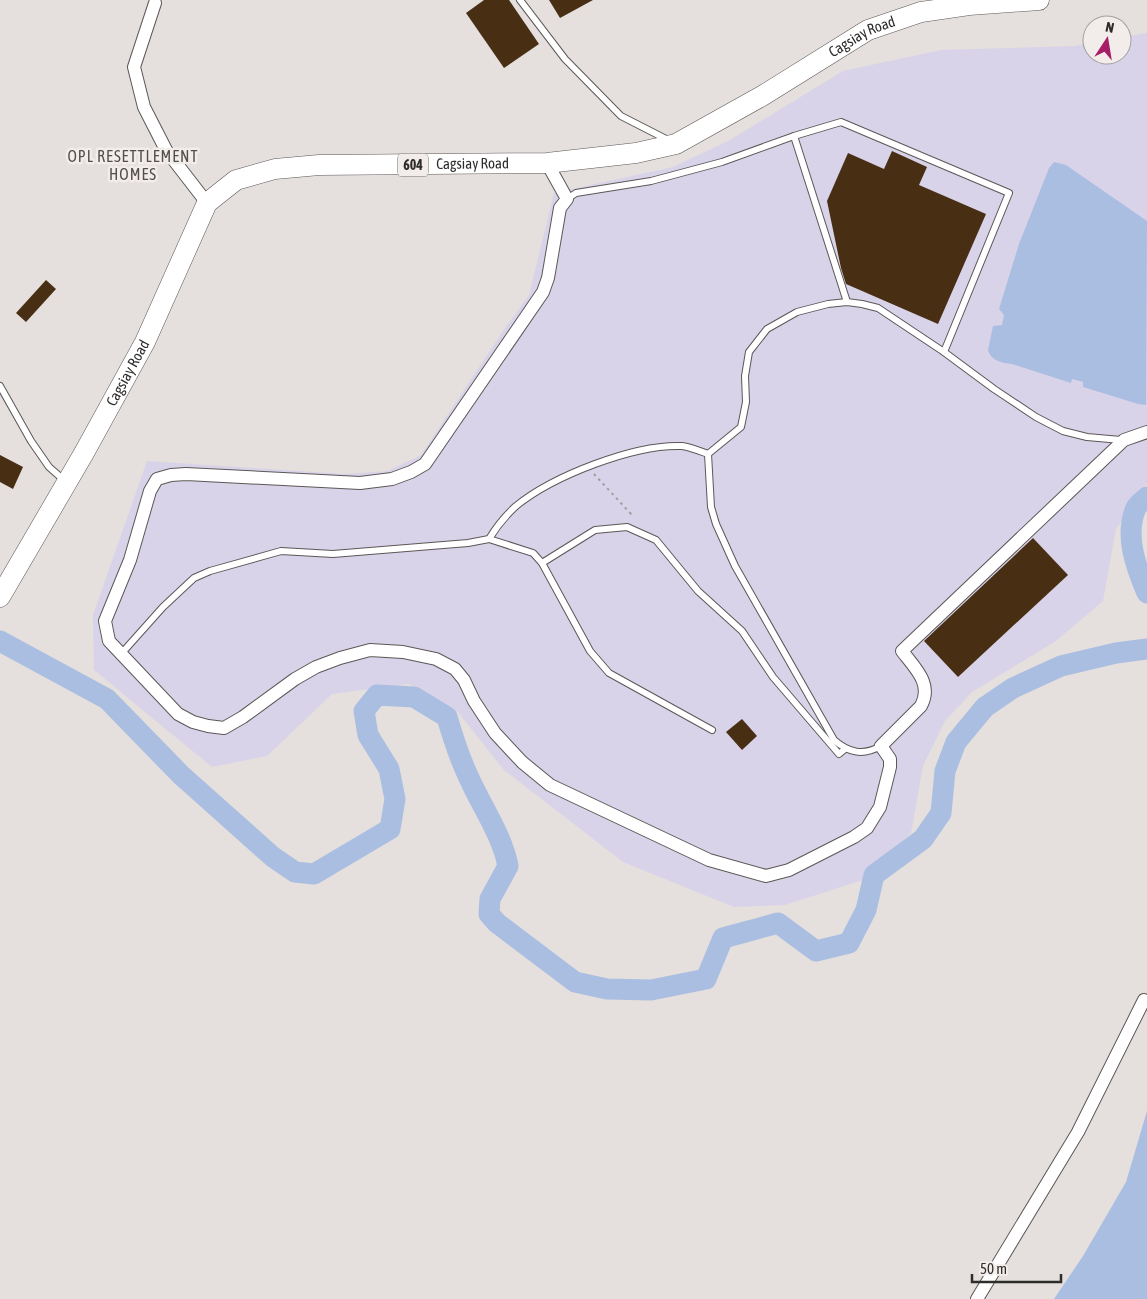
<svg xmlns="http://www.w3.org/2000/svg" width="1147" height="1299" viewBox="0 0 1147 1299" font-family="'Asap Condensed',sans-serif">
<rect width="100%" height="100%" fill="#e5dfdd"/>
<path fill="#d9d3e9" d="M1147,33V483L1116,529L1103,601L1056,641L972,692L945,721L923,766L911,833L863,880L785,905L734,907L623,862L504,770L457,711L409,684L332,694L267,756L212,767L94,670L93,615L147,461L345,474L388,471L421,455L505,328L529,295L554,193L673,167L730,140L843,71L941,50L1074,46L1092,43V55H1122V37Z"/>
<g fill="#aabee1">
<path d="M1054,162L1066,165L1147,221L1146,405L1138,404L1083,387V382L1072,379L1071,383L1012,364C1002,363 991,361 988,350L993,326L1002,325L1004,315L999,309L1019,244L1049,168Z"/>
<path d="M1147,1111V1299H1054L1083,1256L1126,1182Z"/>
</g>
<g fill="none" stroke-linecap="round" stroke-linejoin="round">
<g stroke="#aabee1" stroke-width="21">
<path d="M1147,497C1144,500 1138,504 1136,508C1124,535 1136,567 1147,593"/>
<path d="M0,641L107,699L181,775L273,857L295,872L314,874L390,829L395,799L389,769L368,735L364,711L377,695L414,697L447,717C453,738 460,759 469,778C482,807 502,835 508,866L490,899L489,914L497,923L575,982L607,989L651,990L706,979L723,938L778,923L816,951L849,943L866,910L874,875L923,839L941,813L945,771L956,742L985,707L1013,688L1061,666L1116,653L1147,649"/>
</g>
</g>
<g fill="#482e13">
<path d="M484,0H509L539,44L504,68L466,13Z"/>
<path d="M549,0H593L560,18Z"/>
<path d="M892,151L927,167L919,185L986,214L938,324L846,284L841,268L827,201L848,153L884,169Z"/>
<path d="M46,280L56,289L26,322L16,313Z"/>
<path d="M0,455L23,467L13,489L0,482Z"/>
<path d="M1033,538L1068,575L958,677L924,641Z"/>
<path d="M742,719L757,736L742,750L726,732Z"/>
</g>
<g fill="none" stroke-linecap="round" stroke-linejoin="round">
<defs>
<g id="lane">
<path d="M520,0L565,59L621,116L668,140"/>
<path d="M794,136L847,302"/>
<path d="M567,199L576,193L651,181L722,162L794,136L841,122L1009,193L944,352"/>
<path d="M0,386L31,441L49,467L65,481"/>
<path d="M708,454L711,507L716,524L735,566L834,740C849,753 863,756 881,746"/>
<path d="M489,539L533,553L542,563L590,651L609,673L712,730"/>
<path d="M542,563L595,530L627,527L656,540L698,591L742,631L773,677L839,754L845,749"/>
<path d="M121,654L163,607L194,578L210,571L281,551L333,554L468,543L489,539C497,526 505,516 516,506C553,476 634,444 682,446C690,447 700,451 708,454L741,427L746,402L745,376L749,352L767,329L797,312L828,304L847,302L862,304L878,308L944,352L994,389L1036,417L1063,431L1087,437L1121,440"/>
</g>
<g id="street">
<path d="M155,3L134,67L144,107L166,150L207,203"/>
<path d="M547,163L567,199L560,208L548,278L543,292L425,464L411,472L392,479L360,483L186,474L171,475L157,479L150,491L130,560L105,621L109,641L178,714L193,722L208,726L224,728L243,717L295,679L316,667L340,658L370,650L403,652L436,659L455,669L464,680L474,701L495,733L522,762L550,785L709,860L766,876L789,870L854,837L867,828L880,807L890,767V759L881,746L921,706C933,684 915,668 902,651L1124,440L1147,432"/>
<path d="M977,1299L1078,1132L1144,1000"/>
</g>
<g id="primary">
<path id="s1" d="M0,597L84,453L145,342L207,203L236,180L275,169L319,165L547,163L636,153L676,144L762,96L868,30L921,12L969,5L1039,0"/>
</g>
</defs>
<use href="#lane" stroke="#5c5756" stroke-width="8"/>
<use href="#street" stroke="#5c5756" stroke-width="14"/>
<use href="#primary" stroke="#5c5756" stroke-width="21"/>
<path stroke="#a09c9a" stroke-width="2" stroke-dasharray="2.5 4" stroke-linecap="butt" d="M594,474L631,514L630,518"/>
<use href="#lane" stroke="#fff" stroke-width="6"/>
<use href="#street" stroke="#fff" stroke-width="12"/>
<use href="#primary" stroke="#fff" stroke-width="20"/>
</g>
<g text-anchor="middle" stroke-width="5" stroke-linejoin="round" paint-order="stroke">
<rect fill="#f2ecea" stroke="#6a6665" stroke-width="1" x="398" y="153.5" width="30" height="23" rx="4"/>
<g font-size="14" font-weight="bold" fill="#2f2d2c">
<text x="413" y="170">604</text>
</g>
<g font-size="15" fill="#2f2d2c" stroke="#f2ecea">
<text dy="5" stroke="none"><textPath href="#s1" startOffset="1141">Cagsiay Road</textPath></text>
<text dy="5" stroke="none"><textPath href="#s1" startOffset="721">Cagsiay Road</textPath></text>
<text dy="5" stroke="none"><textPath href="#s1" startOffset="258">Cagsiay Road</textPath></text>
</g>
<g font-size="16" letter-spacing="1" fill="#534f4d" stroke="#f2ecea">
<text x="133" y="162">OPL RESETTLEMENT<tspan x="133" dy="18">HOMES</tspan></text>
</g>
</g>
<g transform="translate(1107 40) rotate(12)"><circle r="24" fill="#f2ecea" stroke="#a4a09e"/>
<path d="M0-4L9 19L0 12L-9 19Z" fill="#a51e67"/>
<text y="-8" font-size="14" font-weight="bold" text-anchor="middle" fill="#2f2d2c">N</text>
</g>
<path d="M972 1274v8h89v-8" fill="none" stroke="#2f2d2c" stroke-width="2.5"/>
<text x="980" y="1274" font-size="15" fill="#2f2d2c" stroke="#f2ecea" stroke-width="4" paint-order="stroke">50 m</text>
</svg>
